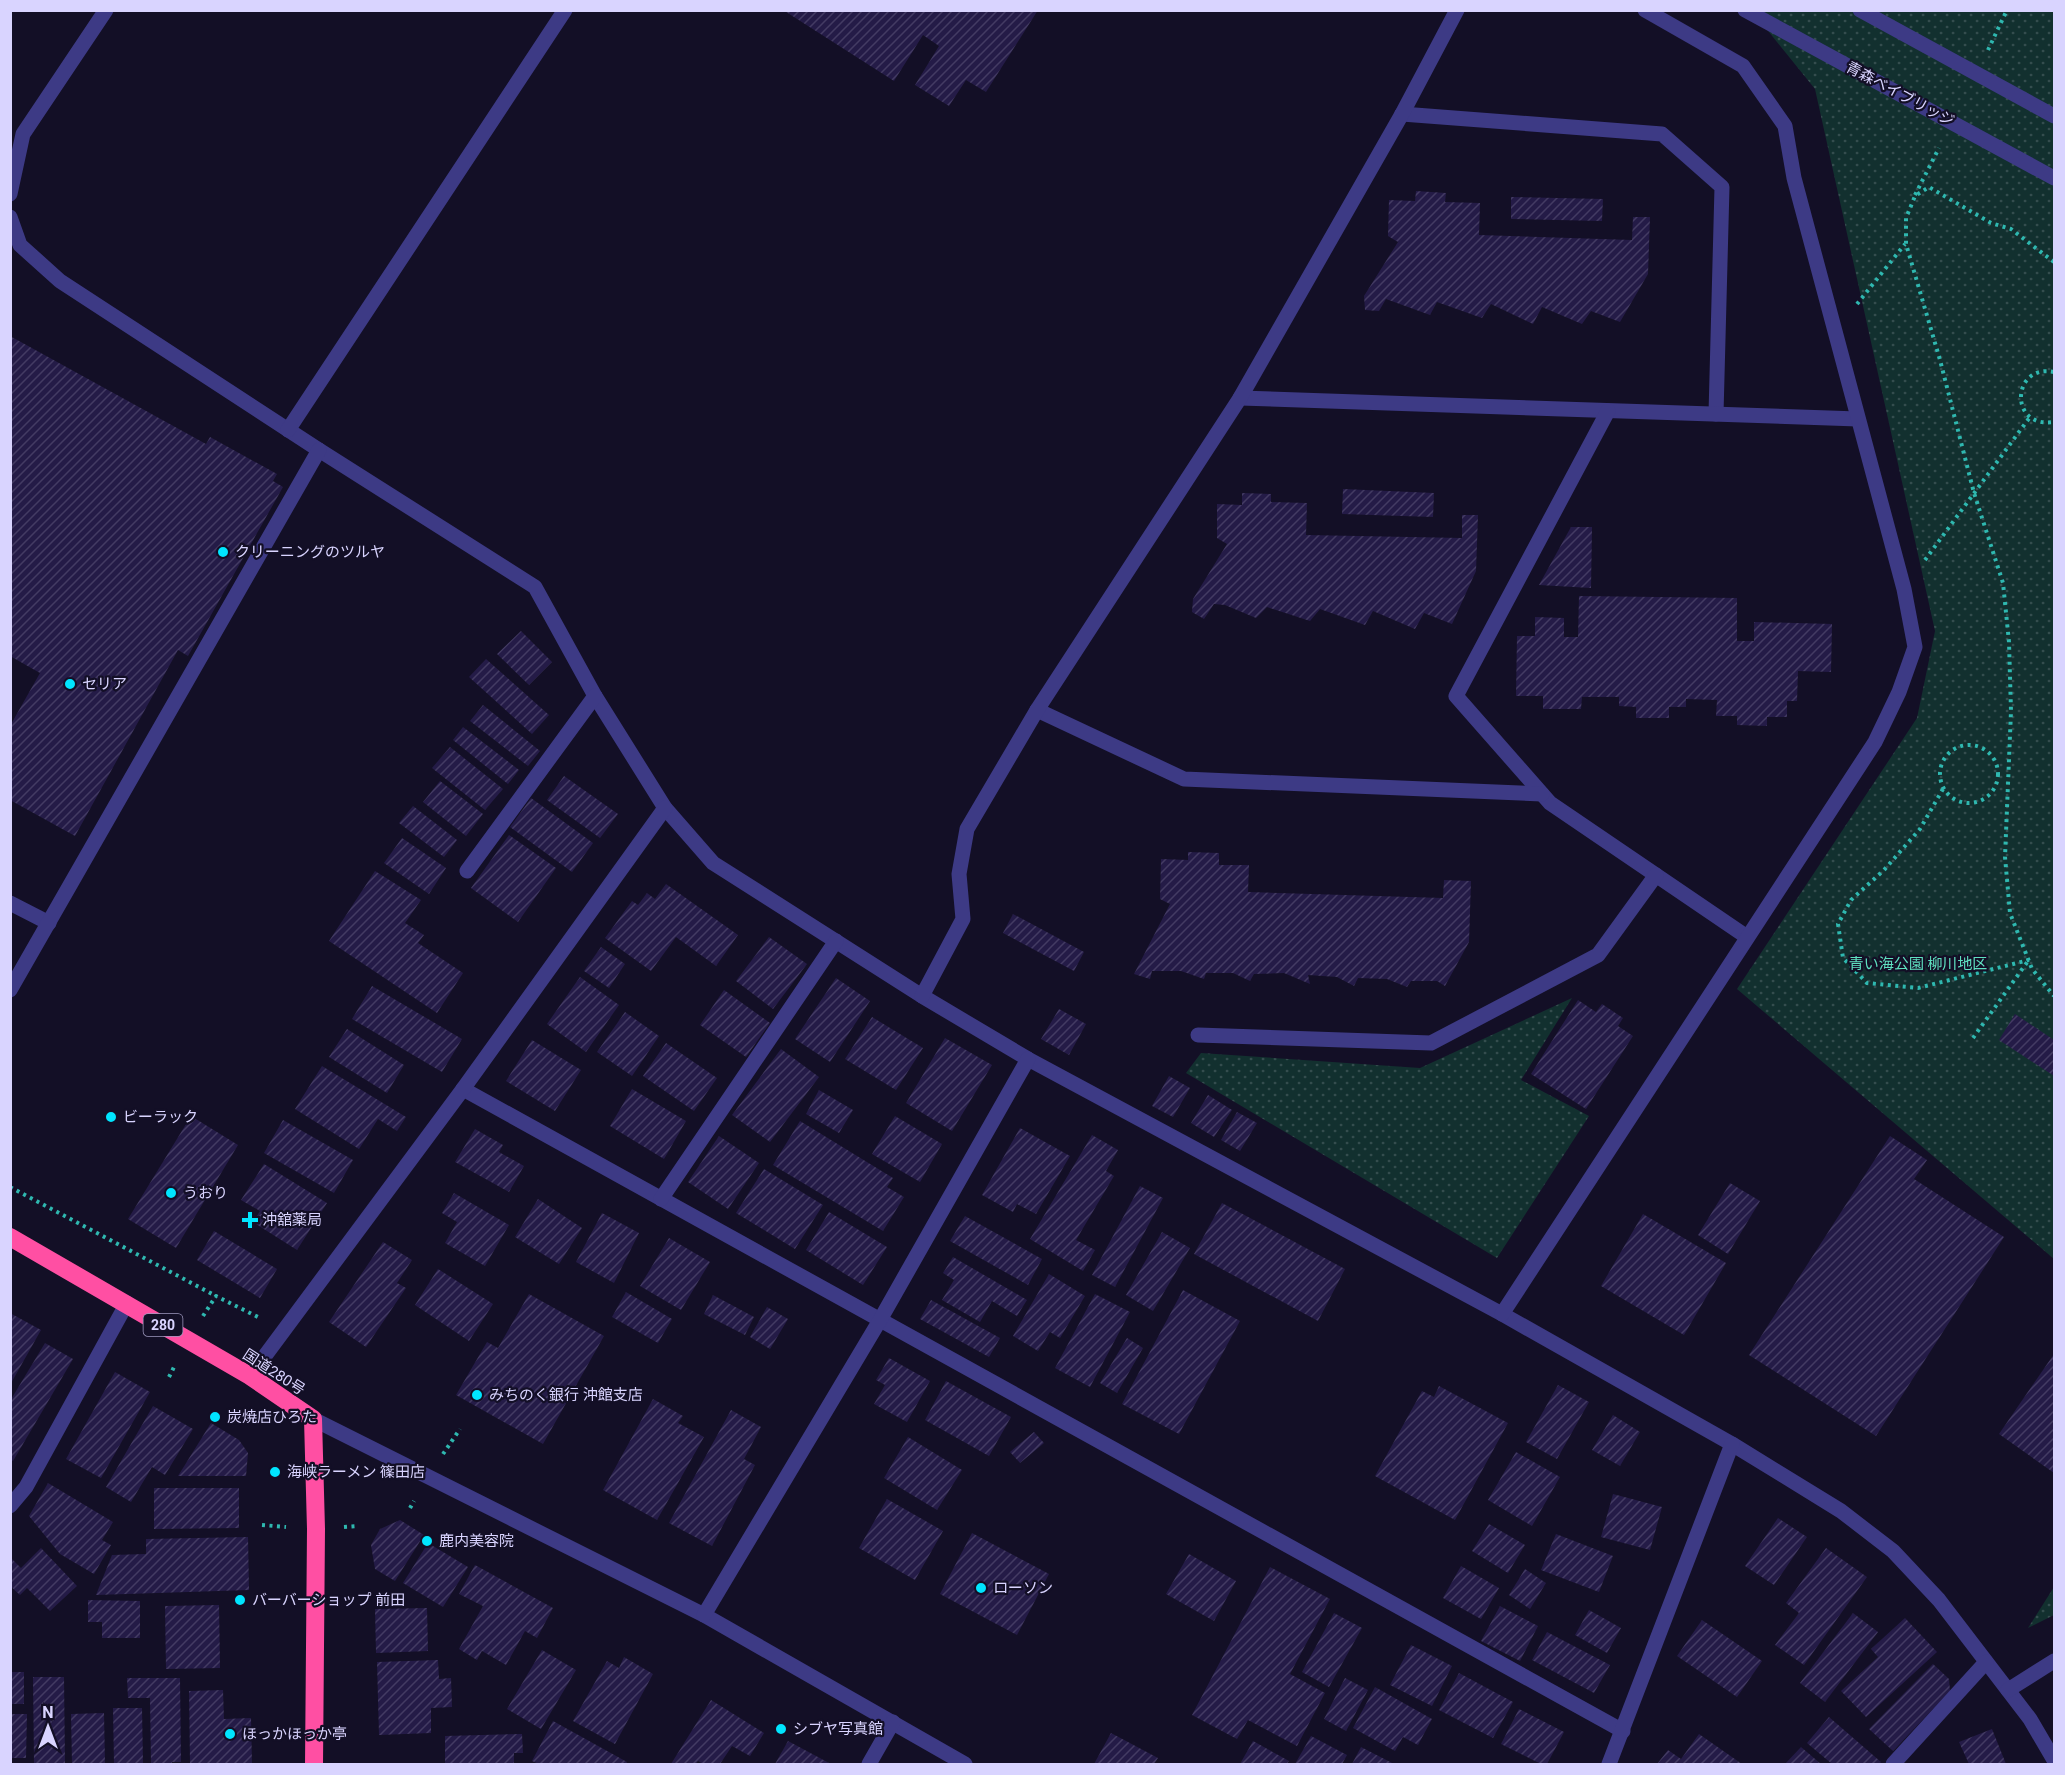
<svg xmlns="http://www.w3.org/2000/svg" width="2065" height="1775" viewBox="0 0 2065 1775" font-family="Roboto,'Noto Sans JP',sans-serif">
<defs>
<pattern id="park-dots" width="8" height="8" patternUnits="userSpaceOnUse" patternTransform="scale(1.5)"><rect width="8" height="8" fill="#12302f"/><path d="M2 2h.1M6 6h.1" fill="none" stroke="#344d4e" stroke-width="1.8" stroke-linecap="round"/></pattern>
<pattern id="building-hatch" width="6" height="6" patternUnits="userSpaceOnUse" patternTransform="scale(1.5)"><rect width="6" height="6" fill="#241b47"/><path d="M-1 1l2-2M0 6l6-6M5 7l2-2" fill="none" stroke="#433b63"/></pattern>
</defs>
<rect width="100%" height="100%" fill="#130f26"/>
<g fill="url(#park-dots)">
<path d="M1752,11H2054V1259L1737,989L1917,718L1935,631L1815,89Z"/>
<path d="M1572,998L1521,1080L1589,1116L1497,1258L1186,1073L1201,1053L1420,1068Z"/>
<path d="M2054,1587V1615L2028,1628Z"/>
</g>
<g fill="url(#building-hatch)">
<path d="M783,10H1038L986,92L966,80L949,106L915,85L939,46L923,35L894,81Z"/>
<path d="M1416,191L1446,193L1445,202L1480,203L1479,235L1632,240L1633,217H1650L1648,274L1620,322L1591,311L1582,324L1542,307L1533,324L1491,304L1482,318L1437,302L1430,315L1386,299L1379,311L1365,310L1364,296L1398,242L1388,236L1389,200L1415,201Z"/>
<path d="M1511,197L1603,199L1602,221L1511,219Z"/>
<path d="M10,336L206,444L210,437L277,474L273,481L283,487L188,656L178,650L75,836L10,800V726L40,673L10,656Z"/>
<path d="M1343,489L1434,493L1433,517L1342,514Z"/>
<path d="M1242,493L1271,494V502L1307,503L1306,535L1462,538V515H1478L1476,571L1452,624L1424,613L1415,629L1373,611L1365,625L1320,609L1310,621L1267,607L1256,618L1225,605L1214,604L1204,619L1192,612L1193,599L1227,544L1217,538V504L1242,505Z"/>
<path d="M1571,527H1592L1591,588L1539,585Z"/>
<path d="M1579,596L1737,598V641H1754V622L1832,624L1831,672L1798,671L1797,701H1787V717H1767V726L1737,725V716H1716L1717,700L1686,699V707H1669V718H1636V707L1619,706V697H1582L1581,709H1543V696H1516L1517,636H1535V617L1564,618V637H1578Z"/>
<path d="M521,631L552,662L529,685L497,654Z"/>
<path d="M486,659L549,715L532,734L469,677Z"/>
<path d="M483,705L540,751L528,766L470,721Z"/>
<path d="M463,727L519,770L508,784L453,740Z"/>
<path d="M450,747L503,789L485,810L432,768Z"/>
<path d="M564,776L618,814L600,838L547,800Z"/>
<path d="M440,781L483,814L466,836L423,802Z"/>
<path d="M531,798L593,843L572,872L510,827Z"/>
<path d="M413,806L457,840L444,857L399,823Z"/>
<path d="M509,835L556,868L518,922L471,888Z"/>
<path d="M402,838L446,868L429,894L384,863Z"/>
<path d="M1188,852L1219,853V865H1249L1248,892L1443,898L1444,880L1471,881L1469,942L1445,986L1437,981H1411L1407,987L1387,979L1358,978L1354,986L1337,977L1308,975L1310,984L1284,973L1254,974L1250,981L1233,973H1206L1204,979L1181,971H1152L1150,979L1134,974L1170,904L1160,899L1161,859L1188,860Z"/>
<path d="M375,871L421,900L405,923L424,935L418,943L463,973L437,1013L329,941Z"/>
<path d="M666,884L738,935L716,966L676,937L651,971L605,938L632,901L638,905L647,893L655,899Z"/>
<path d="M1013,914L1084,952L1074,971L1003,933Z"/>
<path d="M769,937L807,964L773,1009L736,981Z"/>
<path d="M601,947L625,964L609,988L584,971Z"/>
<path d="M580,977L619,1005L586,1052L547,1024Z"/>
<path d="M836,978L870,1001L830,1062L795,1039Z"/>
<path d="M372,986L462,1039L442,1072L352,1019Z"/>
<path d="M724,990L770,1023L746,1057L700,1025Z"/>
<path d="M1578,1000L1596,1012L1602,1004L1623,1018L1618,1026L1633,1036L1586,1109L1531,1074Z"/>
<path d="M1059,1009L1086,1024L1069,1055L1041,1039Z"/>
<path d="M625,1012L659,1036L632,1076L597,1052Z"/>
<path d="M2015,1014L2054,1040V1076L1999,1040Z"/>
<path d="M872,1017L923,1048L896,1090L845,1059Z"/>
<path d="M347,1029L404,1065L387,1093L329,1057Z"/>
<path d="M945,1038L992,1065L952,1131L906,1103Z"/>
<path d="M532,1040L581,1070L555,1111L506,1081Z"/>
<path d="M666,1043L717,1078L694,1111L643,1076Z"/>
<path d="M781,1049L819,1077L770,1142L732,1115Z"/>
<path d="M322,1066L406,1117L397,1131L378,1119L359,1149L295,1109Z"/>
<path d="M1169,1076L1190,1088L1173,1117L1152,1106Z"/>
<path d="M632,1089L686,1121L664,1159L610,1126Z"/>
<path d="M819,1090L853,1110L839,1133L806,1114Z"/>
<path d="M1208,1095L1232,1110L1214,1137L1191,1123Z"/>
<path d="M1237,1112L1257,1123L1240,1151L1221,1140Z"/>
<path d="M191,1116L238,1145L176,1248L128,1219Z"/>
<path d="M895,1116L942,1144L920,1182L872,1154Z"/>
<path d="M283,1120L353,1160L334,1193L264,1153Z"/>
<path d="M800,1121L893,1178L887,1187L904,1197L883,1231L773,1165Z"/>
<path d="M1020,1128L1070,1156L1036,1214L1017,1204L1013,1212L982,1195Z"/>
<path d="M475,1129L503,1145L499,1152L524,1166L509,1192L455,1162Z"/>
<path d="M1092,1135L1118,1150L1106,1171L1114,1176L1076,1240L1095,1250L1083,1271L1030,1239Z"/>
<path d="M719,1136L759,1163L728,1209L688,1182Z"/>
<path d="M1890,1136L1927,1160L1914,1179L2004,1237L1876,1436L1749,1355Z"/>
<path d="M264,1164L327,1203L297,1250L253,1222L260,1211L241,1200Z"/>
<path d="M764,1169L823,1205L795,1249L736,1213Z"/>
<path d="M1730,1183L1760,1201L1728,1254L1698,1235Z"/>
<path d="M1140,1186L1163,1198L1115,1287L1092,1275Z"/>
<path d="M454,1193L509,1225L485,1266L445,1243L457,1222L442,1213Z"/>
<path d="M538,1199L582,1228L559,1264L515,1237Z"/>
<path d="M1222,1203L1345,1269L1318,1321L1194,1254Z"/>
<path d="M829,1212L887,1247L863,1285L806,1250Z"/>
<path d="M602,1213L639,1233L614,1283L576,1262Z"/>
<path d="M1643,1214L1726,1263L1684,1335L1601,1286Z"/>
<path d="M965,1216L1042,1259L1028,1285L950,1241Z"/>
<path d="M214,1231L277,1269L260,1298L197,1260Z"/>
<path d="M1162,1232L1190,1248L1153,1311L1126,1295Z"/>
<path d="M669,1238L710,1262L681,1310L640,1286Z"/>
<path d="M383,1242L412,1260L397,1283L406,1288L366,1347L329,1322Z"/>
<path d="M953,1257L1027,1300L1017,1316L992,1301L980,1322L942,1300L954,1280L943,1273Z"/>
<path d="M438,1269L493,1304L469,1341L415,1305Z"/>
<path d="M1049,1274L1085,1296L1060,1338L1050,1332L1038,1351L1013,1336Z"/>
<path d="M1183,1290L1240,1321L1179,1434L1122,1404Z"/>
<path d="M626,1292L672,1319L658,1343L612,1317Z"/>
<path d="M529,1294L604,1336L543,1444L456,1395L487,1342L498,1348Z"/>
<path d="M1095,1294L1130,1312L1090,1387L1055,1368Z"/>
<path d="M713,1295L754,1317L745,1335L704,1314Z"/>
<path d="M931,1300L1000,1338L989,1357L920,1319Z"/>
<path d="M767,1307L788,1319L770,1349L750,1337Z"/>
<path d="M10,1313L41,1330L10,1385Z"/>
<path d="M1127,1338L1143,1348L1117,1393L1100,1383Z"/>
<path d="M45,1343L73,1359L13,1461L10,1459V1401Z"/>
<path d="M2054,1354V1473L1999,1434Z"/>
<path d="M889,1358L930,1381L907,1422L874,1404L885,1385L876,1380Z"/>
<path d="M115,1372L150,1392L101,1478L66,1459Z"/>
<path d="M946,1381L1011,1417L989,1456L925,1420Z"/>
<path d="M1558,1385L1589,1402L1557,1459L1526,1442Z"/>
<path d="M1439,1386L1508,1423L1455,1520L1375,1476L1422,1391L1434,1397Z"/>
<path d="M653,1399L683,1416L678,1423L704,1437L657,1520L603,1490Z"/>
<path d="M153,1406L193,1429L165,1475L152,1467L131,1502L106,1487Z"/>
<path d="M731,1410L761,1427L744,1459L755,1465L712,1546L669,1523Z"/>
<path d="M1613,1415L1640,1432L1620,1466L1592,1450Z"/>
<path d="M211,1423L239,1440L248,1453L246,1476H178Z"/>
<path d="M1034,1432L1044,1443L1020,1463L1010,1452Z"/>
<path d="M908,1437L962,1470L937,1510L884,1478Z"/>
<path d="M1516,1452L1560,1477L1532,1526L1488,1500Z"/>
<path d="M48,1483L113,1522L102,1540L111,1545L94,1574L60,1554L29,1516Z"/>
<path d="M154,1488H239V1528L154,1529Z"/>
<path d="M1613,1494L1662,1507L1650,1550L1601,1537Z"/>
<path d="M887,1499L943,1531L915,1580L859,1548Z"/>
<path d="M1778,1518L1807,1537L1774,1585L1745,1566Z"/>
<path d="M400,1520L424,1535L395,1581L375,1569L371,1545L380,1529Z"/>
<path d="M1489,1524L1525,1545L1508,1573L1472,1551Z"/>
<path d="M972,1533L1049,1574L1017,1635L940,1594Z"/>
<path d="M1556,1534L1613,1556L1599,1592L1541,1570Z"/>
<path d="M248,1537L249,1590L96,1595L112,1555L146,1554V1539Z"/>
<path d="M428,1543L468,1567L443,1607L403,1583Z"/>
<path d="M41,1548L77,1586L50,1611L27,1588L20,1595L10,1586V1557L21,1568Z"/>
<path d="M1826,1548L1867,1577L1804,1665L1775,1645L1799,1613L1786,1603Z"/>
<path d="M1189,1554L1236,1581L1214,1621L1166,1594Z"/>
<path d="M475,1565L553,1608L537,1638L525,1631L506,1665L482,1651L477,1660L459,1649L483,1606L459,1594Z"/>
<path d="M1461,1566L1499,1588L1481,1619L1443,1598Z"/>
<path d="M1270,1567L1330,1599L1290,1674L1325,1693L1297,1746L1248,1720L1237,1739L1192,1715Z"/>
<path d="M1525,1569L1546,1583L1530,1609L1509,1595Z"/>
<path d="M88,1600L140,1601V1638H102V1622H88Z"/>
<path d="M219,1605L220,1668L166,1669L165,1606Z"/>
<path d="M1500,1606L1538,1626L1520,1661L1481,1641Z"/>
<path d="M427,1608L428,1651L376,1653L375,1609Z"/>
<path d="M1589,1610L1621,1628L1607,1653L1575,1635Z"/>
<path d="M1334,1613L1362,1628L1329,1687L1302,1672Z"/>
<path d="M1853,1613L1878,1632L1825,1702L1800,1683Z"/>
<path d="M1905,1618L1937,1652L1866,1717L1841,1691L1878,1657L1871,1649Z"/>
<path d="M1702,1620L1762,1661L1737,1697L1677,1656Z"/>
<path d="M1547,1632L1610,1665L1594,1693L1532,1660Z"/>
<path d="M1411,1645L1452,1666L1432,1706L1390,1685Z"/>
<path d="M542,1650L576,1670L541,1729L507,1709Z"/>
<path d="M624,1657L653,1674L615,1744L573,1721L607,1661L619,1668Z"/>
<path d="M438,1660L439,1679L451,1678L452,1707L431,1708V1733L379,1735L377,1662Z"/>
<path d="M1933,1664L1949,1679L1950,1691L1893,1751L1869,1729Z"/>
<rect x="10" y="1672" width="14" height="32"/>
<path d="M1459,1673L1513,1702L1493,1738L1439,1710Z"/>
<path d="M33,1677H64L65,1764H34Z"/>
<path d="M127,1678H180L181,1762H172V1764H151L150,1698H128Z"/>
<path d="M1345,1678L1368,1690L1346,1731L1324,1719Z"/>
<path d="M1375,1687L1432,1719L1418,1745L1403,1737L1395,1751L1353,1728Z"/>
<path d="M223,1690L224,1719L251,1718L252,1764H190L189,1691Z"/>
<path d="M711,1700L764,1733L750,1756L732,1746L720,1764H703L698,1761L696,1764H671Z"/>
<path d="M113,1708H142L143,1764H114Z"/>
<path d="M1519,1709L1564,1732L1547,1764H1541L1501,1744Z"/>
<path d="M104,1713L105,1764H72L71,1714Z"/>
<path d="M10,1714H27L26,1758H10Z"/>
<path d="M1829,1717L1881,1762L1879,1764H1832L1807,1743Z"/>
<path d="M553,1721L627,1762L626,1764H539L532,1761Z"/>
<path d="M1992,1729L2006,1764H1969L1959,1742Z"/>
<path d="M1111,1733L1158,1758L1154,1764H1094Z"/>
<path d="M522,1734L523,1753H514V1764H445V1736Z"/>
<path d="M1699,1734L1742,1764H1657L1668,1750L1681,1759Z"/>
<path d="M1311,1736L1347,1755L1342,1764H1295Z"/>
<path d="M788,1741L831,1764H775Z"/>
<path d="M1253,1741L1289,1761L1287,1764H1240Z"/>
<path d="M1361,1747L1394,1764H1352Z"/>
<path d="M1801,1747L1821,1764H1785Z"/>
</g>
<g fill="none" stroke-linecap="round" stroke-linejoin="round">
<g stroke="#2fb8b0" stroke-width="4" stroke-dasharray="3 4.5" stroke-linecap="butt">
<path d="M1988,50L2007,10"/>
<path d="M1915,195L1939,148"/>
<path d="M2054,262L2011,229L1991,223L1929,187L1915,196L1906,218V244L1940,360L1974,493L2003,583L2009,642L2011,711L2005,857L2010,913L2032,969L2054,996"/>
<path d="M1857,304L1905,244"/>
<path d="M2054,372C2012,363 2008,429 2054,422"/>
<path d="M1925,560L2030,417"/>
<circle cx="1969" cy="774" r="29"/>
<path d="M1943,789L1920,829L1884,870L1851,900L1838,924L1843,958L1867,983L1918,988L2029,960"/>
<path d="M1973,1038L2028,961"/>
<path d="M10,1187L216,1296"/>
<path d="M203,1316L216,1296L260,1318"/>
<path d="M169,1377L174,1367"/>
<path d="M443,1454L460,1429"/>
<path d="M410,1508L414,1501"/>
<path d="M262,1525L286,1527"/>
<path d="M344,1527L358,1526"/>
</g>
<g stroke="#3d3a85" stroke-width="15">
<path d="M1402,114L1662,134L1722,187L1716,414"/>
<path d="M10,194L23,134L106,10"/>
<path d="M10,217L20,245L60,281L319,450L535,587L595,696L665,808L713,863L922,996L1028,1059L1502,1314L1732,1444L1841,1511L1893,1551L1939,1600L2030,1719L2054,1760"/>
<path d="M1240,398L1858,419"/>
<path d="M1608,411L1456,696L1550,803L1747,937"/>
<path d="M288,430L565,10"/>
<path d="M1037,710L1184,779L1542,794"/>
<path d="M467,871L595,696"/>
<path d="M10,903L49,923"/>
<path d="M10,990L319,450"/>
<path d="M922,996L963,919L959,874L967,829L1037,710L1240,398L1402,114L1457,10"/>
<path d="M1198,1035L1431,1043L1598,955L1656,875"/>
<path d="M463,1089L1623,1731"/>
<path d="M661,1199L836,941"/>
<path d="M1502,1314L1875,742L1899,692L1915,647L1904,589L1794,178L1785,126L1743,66L1645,10"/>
<path d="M250,1376L463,1089L665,808"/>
<path d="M313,1419L704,1615L965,1764"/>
<path d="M10,1506L26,1487L127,1303"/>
<path d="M704,1615L880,1320L1028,1059"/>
<path d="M2008,1690L2054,1661"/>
<path d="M869,1764L893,1722"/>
<path d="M1609,1764L1732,1444"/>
<path d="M1893,1764L1986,1662"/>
</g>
<path stroke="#ff4fa3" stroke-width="18" d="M10,1237L250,1376L313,1419L316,1529L314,1764"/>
<g stroke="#3d3a85" stroke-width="15">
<path d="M1745,10L2054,178"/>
<path d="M1860,10L2054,116"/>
</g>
</g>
<g fill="#00e5ff" stroke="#130f26" stroke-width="2">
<circle cx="223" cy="552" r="6"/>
<circle cx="70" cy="684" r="6"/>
<circle cx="111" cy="1117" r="6"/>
<circle cx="171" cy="1193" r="6"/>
<path d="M247 1211h6v6h6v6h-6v6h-6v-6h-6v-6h6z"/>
<circle cx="477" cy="1395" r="6"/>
<circle cx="215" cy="1417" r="6"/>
<circle cx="275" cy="1472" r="6"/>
<circle cx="427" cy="1541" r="6"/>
<circle cx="981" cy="1588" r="6"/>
<circle cx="240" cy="1600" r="6"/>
<circle cx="781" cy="1729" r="6"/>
<circle cx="230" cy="1734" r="6"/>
</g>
<g text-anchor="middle" stroke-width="4.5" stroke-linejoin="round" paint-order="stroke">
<rect fill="#130f26" stroke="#9e99be" stroke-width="1.5" x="143.5" y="1314" width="39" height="22" rx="4.5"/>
<g font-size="14" font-weight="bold" fill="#d9d4ff">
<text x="163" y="1330">280</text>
</g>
<g font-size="15" fill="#d9d4ff" stroke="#130f26">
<text transform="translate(1900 94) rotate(28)" y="5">青森ベイブリッジ</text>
<text transform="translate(274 1372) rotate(33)" y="5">国道280号</text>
</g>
<g font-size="15" fill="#d9d4ff" stroke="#130f26" text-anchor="start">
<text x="235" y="557">クリーニングのツルヤ</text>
<text x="82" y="689">セリア</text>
<text x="123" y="1122">ビーラック</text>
<text x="183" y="1198">うおり</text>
<text x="262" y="1225">沖舘薬局</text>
<text x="489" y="1400">みちのく銀行 沖館支店</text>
<text x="227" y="1422">炭焼店ひろた</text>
<text x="287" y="1477">海峡ラーメン 篠田店</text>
<text x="439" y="1546">鹿内美容院</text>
<text x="993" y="1593">ローソン</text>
<text x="252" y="1605">バーバーショップ 前田</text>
<text x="793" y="1734">シブヤ写真館</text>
<text x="242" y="1739">ほっかほっか亭</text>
</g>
<g font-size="15" fill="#5fe0c0" stroke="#130f26">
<text x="1918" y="969">青い海公園 柳川地区</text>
</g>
</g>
<rect width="2065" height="1775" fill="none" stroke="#d9d4ff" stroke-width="24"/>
<g transform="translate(48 1727)" stroke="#130f26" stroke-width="4.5" paint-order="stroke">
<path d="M0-4.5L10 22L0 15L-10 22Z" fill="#d9d4ff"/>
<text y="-9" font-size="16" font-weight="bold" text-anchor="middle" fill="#d9d4ff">N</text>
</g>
</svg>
